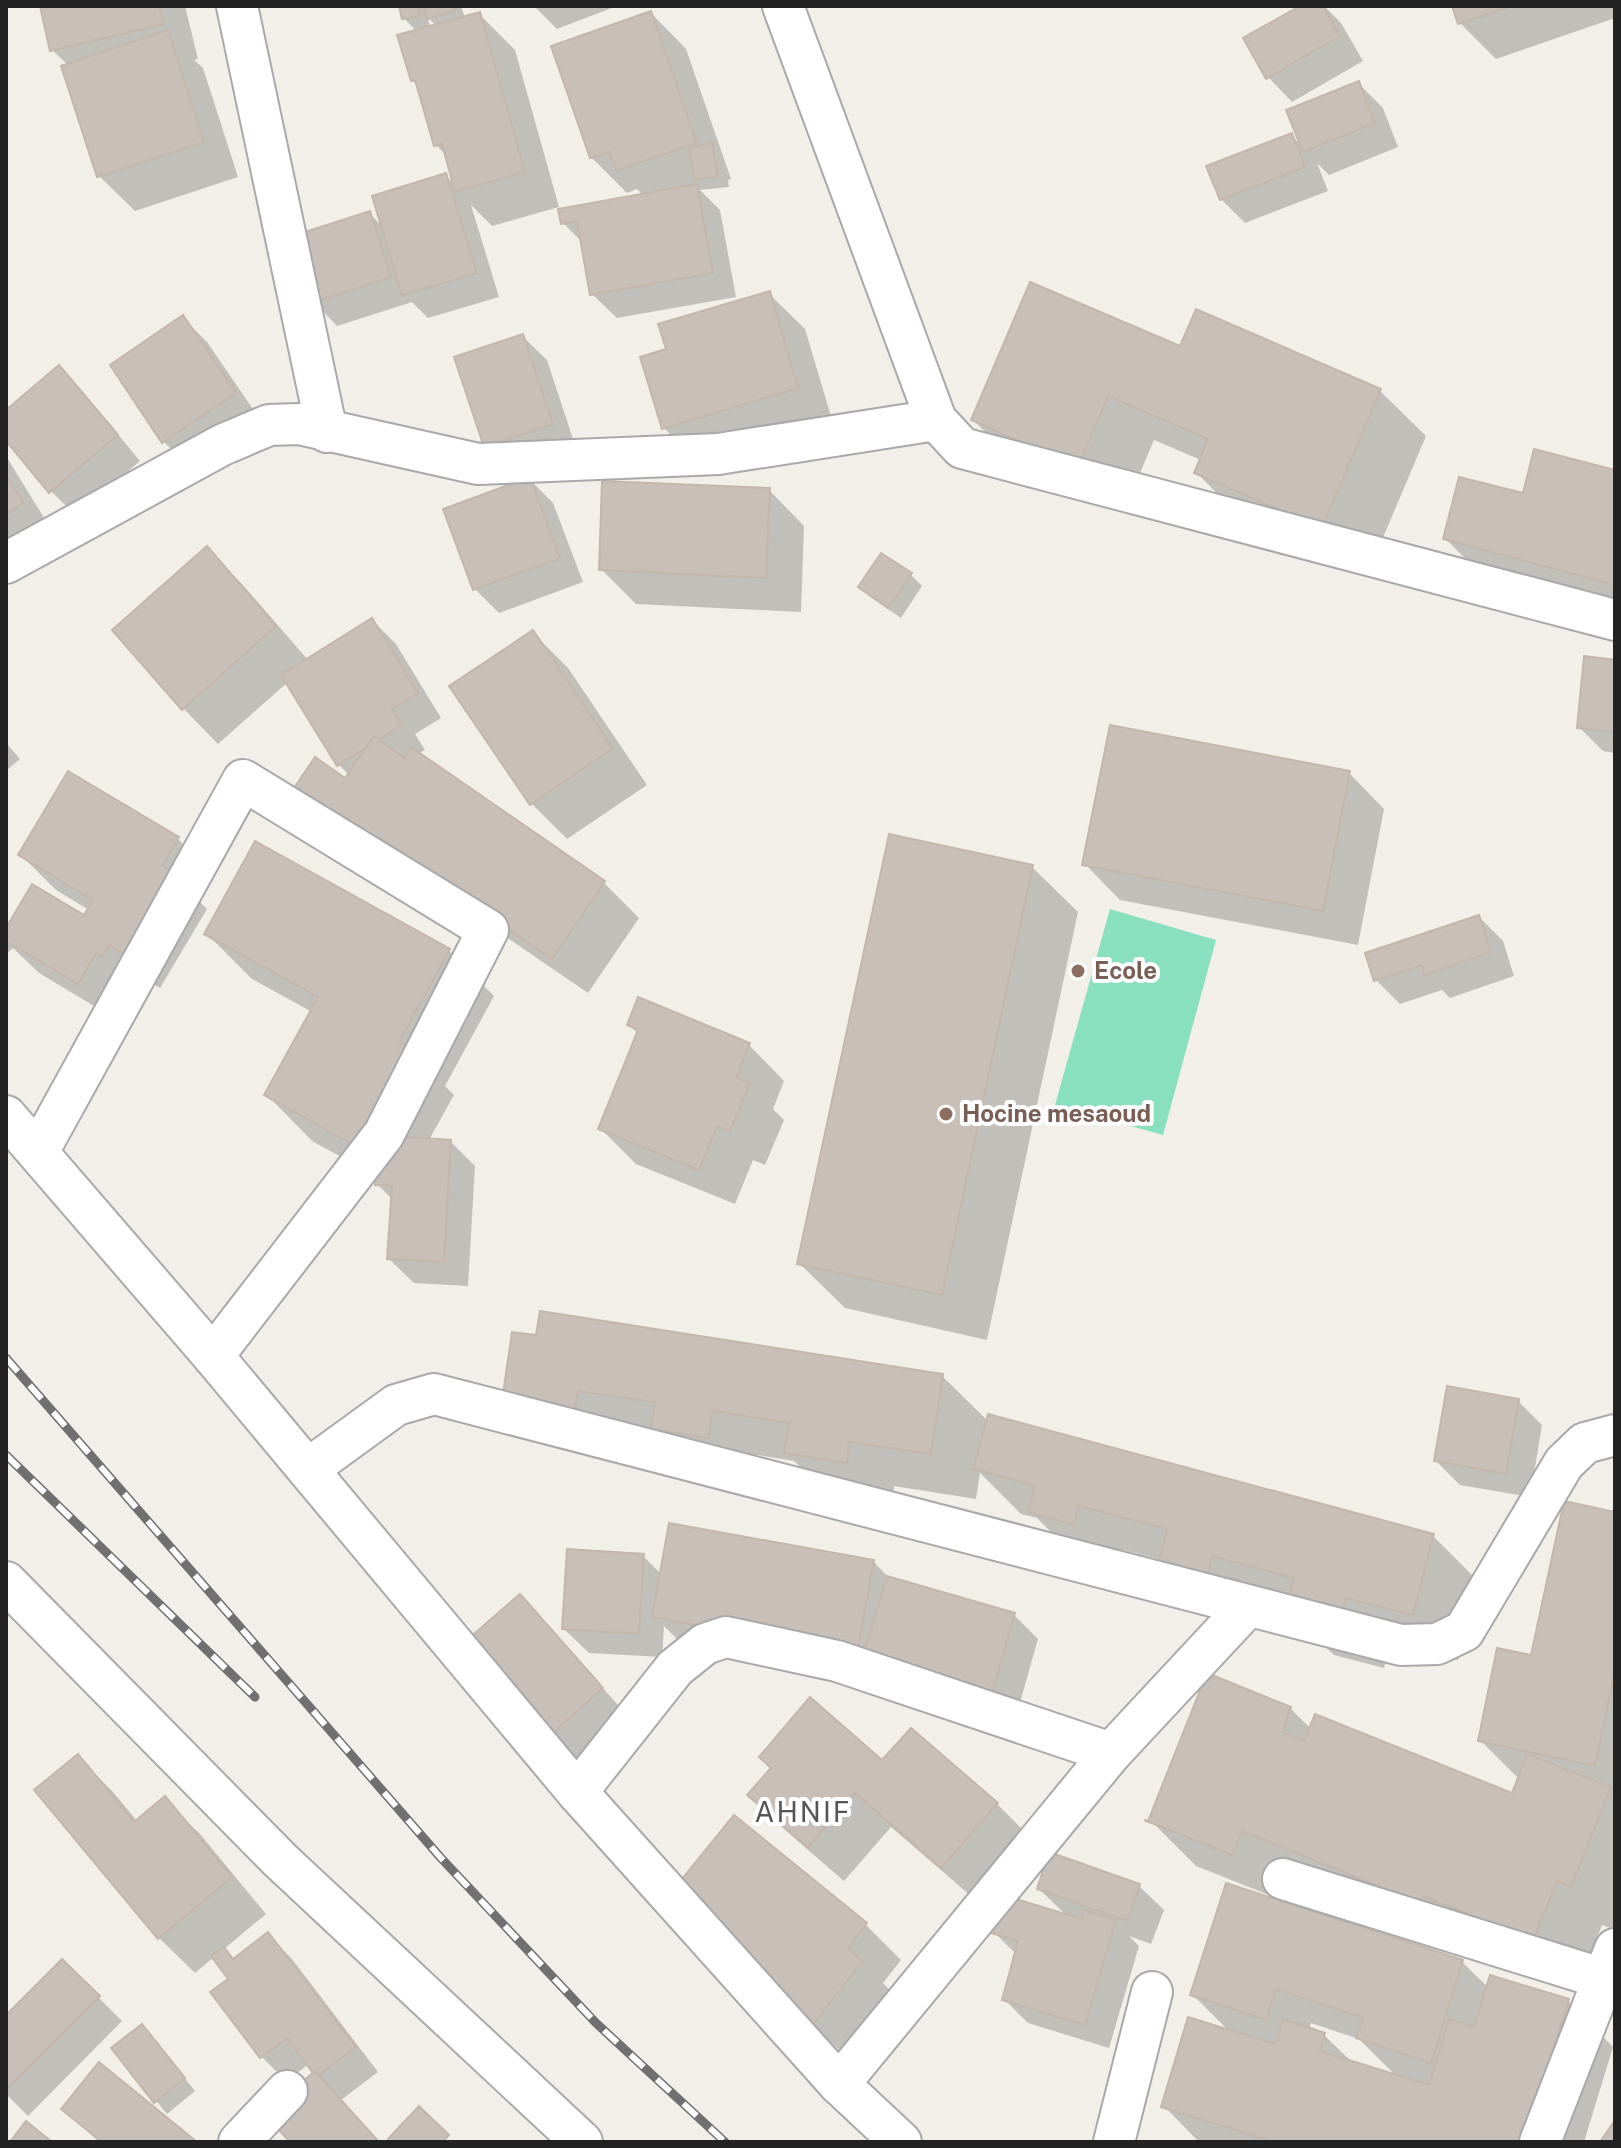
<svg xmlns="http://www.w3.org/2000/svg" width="1621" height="2148" viewBox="0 0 1621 2148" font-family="'Public Sans',sans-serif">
<rect width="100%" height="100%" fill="#f2efe9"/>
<path fill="#88e0be" d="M1110,909L1216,940L1163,1135L1055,1105Z"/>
<g fill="#0003" fill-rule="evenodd">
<path d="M42,6H185L198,59L194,60L203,68L238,177L135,211L99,176L68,65L52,50Z"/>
<path d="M401,6H461L465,18L479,14L515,50L559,207L492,226L471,205L499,297L428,318L412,302L337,326L313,301L369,213L384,228L445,175L455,185L448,157L436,145L419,87L412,80L417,32L404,18ZM428,18L437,26L430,28Z"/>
<path d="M534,6H617L557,29Z"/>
<path d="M1304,6H1324L1341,23L1363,61L1292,102L1268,77Z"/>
<path d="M1454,6H1615V18L1496,59L1460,23Z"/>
<path d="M651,13L686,49L731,179L728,180L729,187L700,190L720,210L736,297L617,318L592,294L583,243L563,223L643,195L637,189L627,193L591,157Z"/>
<path d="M1358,83L1383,108L1398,147L1329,175L1317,163L1328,191L1245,223L1221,199L1292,136L1303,147Z"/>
<path d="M769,294L805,329L833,423L699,463L664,428L669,351Z"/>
<path d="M183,318L207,342L259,418L188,466L164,442L112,365Z"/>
<path d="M522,336L547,360L576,448L486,446Z"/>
<path d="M1181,349L1380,391L1426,436L1368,573L1241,518L1196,472L1201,460L1154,440L1124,511L1019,465L973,420Z"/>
<path d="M59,368L83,392L140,461L75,515L51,491L6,437V412Z"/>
<path d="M6,456L57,539L6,571Z"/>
<path d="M1615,472V610L1480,574L1445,538L1525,496Z"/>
<path d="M529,479L553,503L583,582L499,613L475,589Z"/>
<path d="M769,490L804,526L801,612L636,604L601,569Z"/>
<path d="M206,549L242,584L308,660L372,620L396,644L441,718L415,734L425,750L418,754L604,883L639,918L588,993L395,861L322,838L349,775L339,765L288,682L218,744L183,708Z"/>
<path d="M910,574L922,586L901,618L872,598L860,587Z"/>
<path d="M532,632L568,668L647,785L567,839L532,804Z"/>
<path d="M1615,662V753L1603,751L1579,727Z"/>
<path d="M6,743L20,759L6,771Z"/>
<path d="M1349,773L1384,809L1358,945L1120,900L1085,864Z"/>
<path d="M178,839L213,875L198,900L207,909L160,988L144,979L114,1018L39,973L13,948L6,954V929L85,918L89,910L56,890L21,855Z"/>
<path d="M1032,867L1078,912L987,1340L845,1308L799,1263Z"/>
<path d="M1479,917L1503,941L1514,976L1450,998L1442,990L1400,1004L1376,980Z"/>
<path d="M206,933L449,951L494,996L445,1086L454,1095L429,1140L451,1142L475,1166L468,1286L414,1283L389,1259L393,1200L377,1184L378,1177L312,1141L267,1095L312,1012L252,979Z"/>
<path d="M629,1025L749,1045L784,1081L773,1109L784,1120L765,1165L753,1160L735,1204L636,1164L601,1129L639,1034Z"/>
<path d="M514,1334L942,1376L988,1421L1433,1536L1478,1581L1458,1660L1391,1642L1384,1668L1334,1655L1288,1610L1162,1560L1124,1550L1119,1569L1076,1557L1037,1518L1021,1514L980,1473L976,1499L894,1486L892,1507L832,1498L794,1461L758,1455L754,1483L549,1446L504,1400Z"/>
<path d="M1518,1401L1542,1425L1530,1497L1460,1485L1436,1461Z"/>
<path d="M1615,1514V1930L1602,1925L1579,1984L1288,1875L1277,1902L1462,1962L1488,1987L1568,2001L1613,2047L1584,2142H1199L1164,2106L1231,2033L1193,1995L1274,1897L1196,1866L1151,1821L1290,1708L1311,1729L1513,1796L1521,1777L1516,1776L1480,1740L1533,1658ZM1311,2023L1359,2039L1398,2078L1354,2064L1324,2035L1309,2030Z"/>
<path d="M643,1556L662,1575L873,1561L890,1579L1014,1615L1038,1639L1015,1720L892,1689L690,1652L664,1626L662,1657L589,1653L564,1629Z"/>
<path d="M543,1621L626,1714L569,1764L545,1740Z"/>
<path d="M78,1757L113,1792L137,1821L164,1799L200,1834L266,1914L224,1949L235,1961L268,1935L292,1959L378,2072L341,2100L380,2142H292L316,2073L309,2064L286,2081L262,2057L213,1993L231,1979L214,1957L195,1973L159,1938L37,1790Z"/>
<path d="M882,1763L997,1804L1032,1839L978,1902L891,1827L844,1881L785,1830L750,1795Z"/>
<path d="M734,1818L866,1925L901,1960L883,1983L897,1998L849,2058L777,1999L711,1926Z"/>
<path d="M1050,1855L1139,1886L1164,1910L1151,1944L1129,1936L1139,1946L1109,2048L1028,2023L1004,1999L1017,1955L994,1932L1067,1916L1039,1889Z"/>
<path d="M62,1961L122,2021L28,2116L6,2094V2018Z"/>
<path d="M142,2026L195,2091L167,2114L114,2049Z"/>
<path d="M64,2109L194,2142H99Z"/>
</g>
<g fill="#c7bfb8" stroke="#c4b6ab" stroke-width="2">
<path d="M40,6H159L164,24L50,51Z"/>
<path d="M399,6H418L420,16L402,19Z"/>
<path d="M423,6H454L455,10L427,19Z"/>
<path d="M1300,6H1323L1340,36L1266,79L1243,38Z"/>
<path d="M1452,6H1511L1458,24Z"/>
<path d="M651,11L697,143L616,171L610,152L590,158L551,46Z"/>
<path d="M480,12L525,172L455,192L442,144L434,146L415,80L411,81L397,35Z"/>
<path d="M168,30L204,142L97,177L61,66Z"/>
<path d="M1359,81L1375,123L1303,152L1286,110Z"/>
<path d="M1292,133L1305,167L1220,200L1206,166Z"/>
<path d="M712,143L718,176L695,180L689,148Z"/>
<path d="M446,173L477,273L402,295L372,196Z"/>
<path d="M697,184L713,273L590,295L577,221L561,224L558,209Z"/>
<path d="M370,211L391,277L311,303L290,237Z"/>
<path d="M1030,282L1180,346L1196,309L1381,389L1322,528L1194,473L1208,439L1108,396L1078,467L971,420Z"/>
<path d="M770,291L798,388L662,429L640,357L666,349L658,324Z"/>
<path d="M183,315L236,393L162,443L110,365Z"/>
<path d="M523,334L553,424L484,447L454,357Z"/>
<path d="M59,365L118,435L49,493L6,441V410Z"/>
<path d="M1534,449L1615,470V585L1443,539L1459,477L1523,493Z"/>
<path d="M6,475L23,503L6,514Z"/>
<path d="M530,477L560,558L473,590L443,509Z"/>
<path d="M602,481L770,488L766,578L599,570Z"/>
<path d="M207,546L276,626L182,710L112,630Z"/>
<path d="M881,553L912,573L888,608L858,587Z"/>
<path d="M372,618L418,693L392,709L402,725L337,766L281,675Z"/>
<path d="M533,630L613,748L530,805L449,686Z"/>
<path d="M1584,656L1615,660V732L1577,728Z"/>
<path d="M1110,725L1350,771L1323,911L1082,865Z"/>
<path d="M374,736L404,758L411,747L605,881L552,959L359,827L347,845L284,803L315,757L345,778Z"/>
<path d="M68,771L179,837L162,866L173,872L124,954L109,945L102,957L96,953L78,984L6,941V928L32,884L84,915L93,900L18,855Z"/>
<path d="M889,834L1033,865L942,1295L797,1264Z"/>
<path d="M255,841L450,949L399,1042L410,1048L356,1146L264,1095L318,997L204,934Z"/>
<path d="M1479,915L1491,952L1424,975L1422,965L1374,981L1365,953Z"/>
<path d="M638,997L750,1043L736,1077L750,1083L730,1131L717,1126L699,1170L598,1129L638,1030L627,1025Z"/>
<path d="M378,1135L451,1140L444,1262L387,1259L392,1186L375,1185Z"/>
<path d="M540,1311L943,1374L931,1454L849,1442L847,1463L784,1453L789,1423L713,1411L708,1438L651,1429L655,1402L578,1391L574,1412L502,1401L512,1332L536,1335Z"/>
<path d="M1447,1386L1519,1399L1506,1474L1434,1461Z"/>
<path d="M988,1414L1434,1534L1413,1615L1346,1598L1339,1624L1286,1610L1294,1578L1212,1556L1208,1575L1159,1562L1167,1529L1079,1506L1074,1525L1028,1512L1035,1486L973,1469Z"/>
<path d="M1564,1501L1615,1512V1671L1595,1766L1478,1741L1497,1648L1531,1655Z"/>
<path d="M669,1523L874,1560L857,1654L652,1617Z"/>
<path d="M567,1549L644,1554L639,1634L562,1629Z"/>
<path d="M887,1576L1015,1613L991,1697L862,1660Z"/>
<path d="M520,1594L603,1688L543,1742L460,1646Z"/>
<path d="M1207,1673L1291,1707L1282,1732L1304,1741L1315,1714L1512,1793L1527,1754L1611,1787L1571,1887L1557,1881L1533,1940L1423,1896L1420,1903L1242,1831L1232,1855L1144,1820L1148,1821Z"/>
<path d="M810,1697L882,1760L911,1728L998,1803L941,1868L855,1793L808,1847L747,1795L771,1768L759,1757Z"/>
<path d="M78,1754L134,1822L165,1796L232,1877L158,1939L34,1790Z"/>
<path d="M734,1815L867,1923L848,1948L863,1961L813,2024L739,1964L749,1952L673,1890Z"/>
<path d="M1049,1852L1140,1884L1127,1921L1037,1889Z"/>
<path d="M1226,1883L1463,1960L1431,2063L1356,2038L1363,2018L1276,1989L1266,2020L1190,1995Z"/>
<path d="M1003,1895L1082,1919L1084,1910L1116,1920L1085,2025L1002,2000L1018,1941L991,1933Z"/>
<path d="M268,1932L356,2047L316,2077L287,2038L260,2058L210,1992L228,1979L211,1956L224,1947L233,1959Z"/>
<path d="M62,1959L100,1996L6,2090V2015Z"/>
<path d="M1490,1975L1569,1999L1525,2142H1275L1161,2107L1188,2017L1275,2044L1283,2019L1325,2033L1320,2051L1429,2085L1449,2019L1474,2027Z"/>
<path d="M142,2024L185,2078L154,2103L111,2048Z"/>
<path d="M99,2062L197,2142H102L61,2109Z"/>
<path d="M315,2071L379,2142H290L265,2115Z"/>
<path d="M419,2106L449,2135L442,2142H391L388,2139Z"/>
<path d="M1615,2120V2142H1600Z"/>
<path d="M26,2121L52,2142H10Z"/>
</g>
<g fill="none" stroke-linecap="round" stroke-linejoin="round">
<defs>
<g id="minor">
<path d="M237,6L327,432"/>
<path d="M783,6L936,420L962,448L1615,620"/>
<path d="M6,563L222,445L269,425L299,424L478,464L718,454L936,420"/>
<path d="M6,1116L213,1356L577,1792L839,2084L901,2142"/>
<path d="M38,1152L243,780L488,930L384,1134L213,1356"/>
<path d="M308,1469L396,1405L434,1394L1401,1645L1437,1644L1464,1631L1564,1463L1585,1443L1615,1435"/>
<path d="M6,1582L280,1860L582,2142"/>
<path d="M577,1792L675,1668L705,1644L726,1637L837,1661L1111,1753"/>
<path d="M1283,1879L1604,1979"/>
<path d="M839,2084L1111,1753L1248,1606"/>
<path d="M239,2142L287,2091"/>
<path d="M1114,2142L1152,1992"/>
<path d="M1540,2142L1615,1949"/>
</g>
</defs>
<use href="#minor" stroke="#a9a9a9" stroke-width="44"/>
<use href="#minor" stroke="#fff" stroke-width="40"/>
<defs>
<g id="rail">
<path d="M6,1358L441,1858L596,2023L725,2142"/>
<path d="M6,1455L255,1697"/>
</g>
</defs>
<use href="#rail" stroke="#707070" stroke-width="9"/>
<use href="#rail" stroke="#fff" stroke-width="6" stroke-dasharray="18" stroke-linecap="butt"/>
</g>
<g fill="#8d6e63" stroke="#fff" stroke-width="3">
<circle cx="1078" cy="971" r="8"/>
<circle cx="946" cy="1114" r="8"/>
</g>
<g text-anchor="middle" stroke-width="8" stroke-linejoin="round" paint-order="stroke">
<g font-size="24" font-weight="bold" fill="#785e54" stroke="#fff" text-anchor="start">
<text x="1094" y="979">Ecole</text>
<text x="962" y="1122">Hocine mesaoud</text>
</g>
<g font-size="28" letter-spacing="2" fill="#555" stroke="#fff">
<text x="803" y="1822">AHNIF</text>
</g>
</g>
<rect width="1621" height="2148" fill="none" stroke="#222222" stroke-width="16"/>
</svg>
